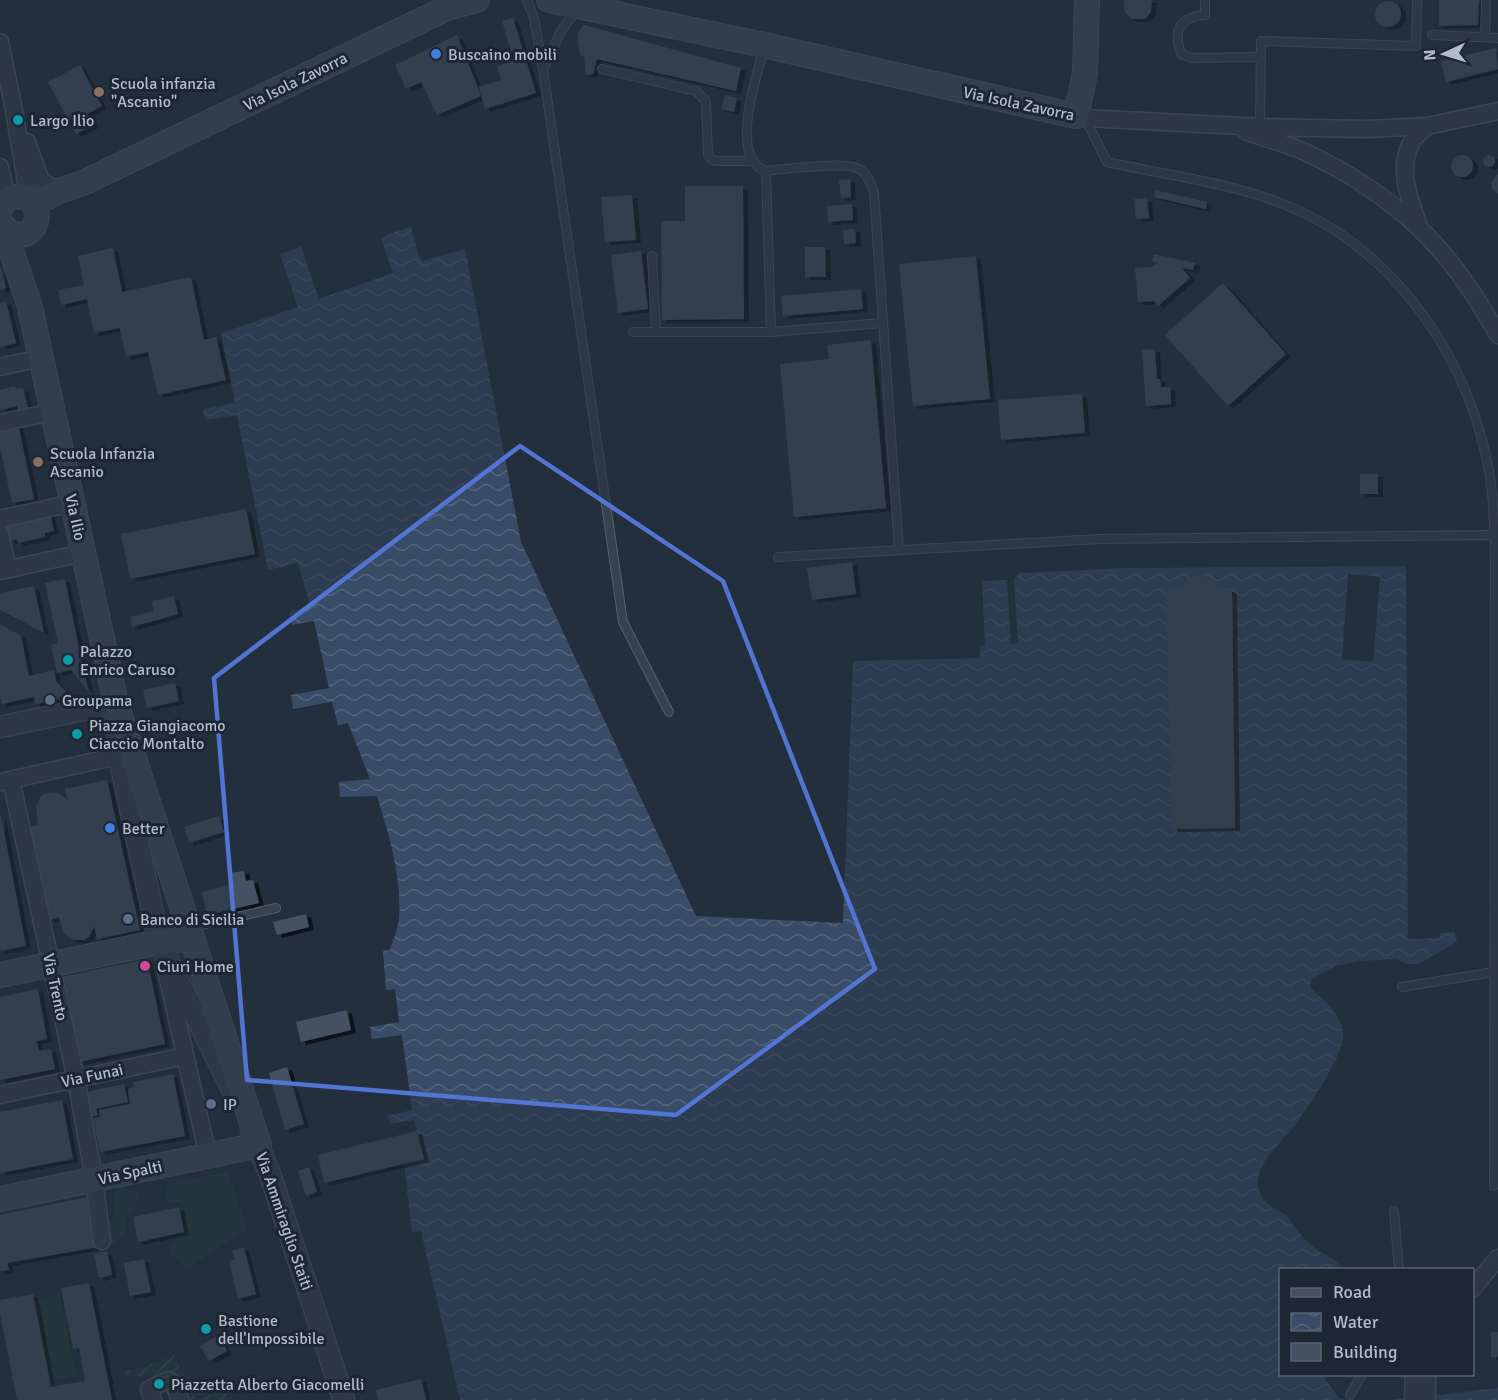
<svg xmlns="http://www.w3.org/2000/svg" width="1498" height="1400" viewBox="0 0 1498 1400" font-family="Signika,sans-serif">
<defs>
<pattern id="garden-furrows" width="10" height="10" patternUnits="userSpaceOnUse" patternTransform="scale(1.5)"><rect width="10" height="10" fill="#263c3f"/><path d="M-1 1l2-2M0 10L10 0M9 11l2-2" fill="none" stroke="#435659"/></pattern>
<pattern id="water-waves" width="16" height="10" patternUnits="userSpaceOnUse" patternTransform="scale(1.5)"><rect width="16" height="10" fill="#394c67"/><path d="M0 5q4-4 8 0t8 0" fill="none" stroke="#53647b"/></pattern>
<filter id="shadow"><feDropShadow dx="5" dy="3" stdDeviation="0" flood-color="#0009"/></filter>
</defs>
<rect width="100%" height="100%" fill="#242f3e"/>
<g fill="#263c3f">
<path d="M228,1172L247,1229L186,1269L170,1253L168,1246L186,1232L183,1203L167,1202V1186L175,1181Z"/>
<path d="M119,1188L137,1192L140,1196L126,1221L124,1235L112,1244L103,1234C112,1219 118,1210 113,1193Z"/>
<path d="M60,1294L76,1375L51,1380L35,1299Z"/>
</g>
<path fill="url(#garden-furrows)" d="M174,1355L196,1400L225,1390L230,1400H188L167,1375L127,1377L124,1371L149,1367V1364Z"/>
<g fill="url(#water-waves)">
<path d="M411,227L419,256L422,261L465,249L521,542L696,916L843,923L853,661L980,658V645H985L982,581L1007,580L1011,644L1018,643L1014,579L1019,573L1129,568L1406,566L1408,939L1440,938V933L1454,932L1457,939L1453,944L1419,964H1407L1397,959L1360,961L1335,966L1312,979L1310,987C1323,1001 1341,1012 1343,1034C1345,1055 1305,1112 1291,1130C1280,1143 1264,1157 1259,1174C1253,1195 1269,1208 1287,1215C1294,1228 1303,1239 1315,1248C1324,1255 1337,1259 1342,1269L1280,1270V1374L1322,1375L1339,1398L1347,1400H460L421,1231L412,1232L404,1164L424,1159L414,1120L390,1124L387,1116L412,1110L402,1035L372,1039L370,1027L399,1022L395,989L386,990L383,951L390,950C393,940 398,929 399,918C402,876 389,836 377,796L340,797L339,782L370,779L348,723L338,725L332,702L293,709L291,695L329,688L314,621L292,625L289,613L310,606L298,563L268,570L237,415L205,420L203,409L235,403L221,333L298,307L280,254L301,247L319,299L393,273L381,239L388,234Z"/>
<path d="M1498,1388V1400H1391L1404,1399Z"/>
</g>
<path fill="#242f3e" d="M1348,574L1380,577L1373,662L1342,659Z"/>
<g fill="#455162" filter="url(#shadow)">
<path d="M1124,0H1152L1151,12L1145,19H1132L1124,11Z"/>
<path d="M1439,0H1479L1478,25L1439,26Z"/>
<circle cx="1388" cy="14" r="13"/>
<path d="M513,18L536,93L485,109L479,87L501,80L497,66L514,61L502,21Z"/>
<path d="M584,25L741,68L736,91L597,59L593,74L586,75L584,56L580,55L577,34Z"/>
<path d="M457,35L481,96L437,115L421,82L406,89L395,65Z"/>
<path d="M1496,48L1498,69L1446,82L1441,61Z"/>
<path d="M80,65L102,106L87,114L94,125L76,134L48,82Z"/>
<path d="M725,95L737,98L734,112L721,109Z"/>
<circle cx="1462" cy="166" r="11"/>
<circle cx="1489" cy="161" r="6"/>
<path d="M1498,174V194L1492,189L1491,182Z"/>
<path d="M850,179L851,197L841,198L839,180Z"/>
<path d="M685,186H743L744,319L662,320L661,221H685Z"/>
<path d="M1155,190L1207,202L1206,209L1154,197Z"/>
<path d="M632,195L636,240L605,242L601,197Z"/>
<path d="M1147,198L1149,218L1136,219L1134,199Z"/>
<path d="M852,204L853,220L828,222L827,206Z"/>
<path d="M855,229L856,243L844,244L843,230Z"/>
<path d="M805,247H825L826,277H805Z"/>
<path d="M113,248L122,292L191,277L204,340L216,337L226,380L158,395L148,352L126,357L120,328L94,333L87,299L61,305L58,290L84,285L78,256Z"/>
<path d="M641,251L648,309L618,313L611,255Z"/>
<path d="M1154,254L1195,263L1193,270L1182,268L1190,278L1158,306L1154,301L1138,302L1135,268L1151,267L1158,263L1152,261Z"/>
<path d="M976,256L990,399L913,406L899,264Z"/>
<path d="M0,265L6,288L0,290Z"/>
<path d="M1223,283L1286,354L1228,406L1165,335Z"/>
<path d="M861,289L863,309L783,316L781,296Z"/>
<path d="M6,301L16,343L0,347V303Z"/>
<path d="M871,340L886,508L794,517L780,364L829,359L827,345Z"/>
<path d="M1155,349L1157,379H1160L1161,387H1170L1171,404L1146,406L1142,350Z"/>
<path d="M15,386L16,389L23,388L28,408L18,410L17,406L0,410V390Z"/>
<path d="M1082,394L1085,433L1001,440L998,400Z"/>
<path d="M18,424L34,499L12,503L0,447V428Z"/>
<rect x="1360" y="474" width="18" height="20"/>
<path d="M246,509L255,554L130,579L121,534Z"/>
<path d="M50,513L54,531L45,533V537L18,543L17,539L10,541L6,523Z"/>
<path d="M852,562L856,594L812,600L807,568Z"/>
<path d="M1199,575L1232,591L1235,828L1172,829L1166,593Z"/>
<path d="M65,579L83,668L89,692L71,670L57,673L51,645L58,643L45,583Z"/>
<path d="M34,586L44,633L0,610V593Z"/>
<path d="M174,596L178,614L132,627L130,617L154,611L152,601Z"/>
<path d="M0,624L21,636L29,676L54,670L56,681L71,697L35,704L34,697L2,704L0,695Z"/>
<path d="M175,683L179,701L147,708L143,690Z"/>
<path d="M107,780L140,930L97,939L94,926L89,937L84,940H73L64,934L59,917L49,920L29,827L38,825L36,806L41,796L46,793L57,792L68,800L65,789Z"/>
<path d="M1,816L26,946L0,951V817Z"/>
<path d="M219,816L224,832L189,843L184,827Z"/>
<path d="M244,871L246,881L253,880L259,903L207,915L202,892L233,884L230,873Z"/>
<path d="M306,914L309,927L277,935L273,922Z"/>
<path d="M147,959L165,1044L79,1062L61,977Z"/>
<path d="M38,989L47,1039L37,1041L39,1051L51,1049L55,1069L0,1080V997Z"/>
<path d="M347,1010L351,1030L301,1042L296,1022Z"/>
<path d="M287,1067L304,1124L285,1130L269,1073Z"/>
<path d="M173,1074L185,1136L100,1152L93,1118L100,1117L99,1110L130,1104L128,1089L134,1087L133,1082Z"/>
<path d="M124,1084L128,1102L96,1109L98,1115L86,1118L81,1093Z"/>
<path d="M62,1100L73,1159L0,1173V1112Z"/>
<path d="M417,1131L424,1159L324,1183L318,1155Z"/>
<path d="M309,1167L317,1192L306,1196L298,1171Z"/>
<path d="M88,1197L98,1247L7,1263L9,1270L0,1271V1215Z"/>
<path d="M179,1207L184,1232L138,1242L133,1217Z"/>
<path d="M244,1247L256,1294L238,1299L229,1261L235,1260L232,1251Z"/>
<path d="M107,1251L112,1275L99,1278L94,1254Z"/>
<path d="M144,1259L151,1292L130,1296L124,1263Z"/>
<path d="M89,1283L112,1400H17L0,1314V1300L33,1294L51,1387L85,1381L79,1348L73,1349L61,1288Z"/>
<rect x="1491" y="1332" width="7" height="25"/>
<path d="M219,1335L227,1351L209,1361L200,1346Z"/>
<path d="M421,1379L426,1400H378L376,1390Z"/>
</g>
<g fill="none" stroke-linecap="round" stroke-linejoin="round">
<defs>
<g id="service">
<path d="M527,0L534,18L543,69L623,622L669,712"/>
<path d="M1205,0V15C1179,17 1173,30 1181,54L1192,58L1261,57"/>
<path d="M1432,35L1498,38"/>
<path d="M1485,37L1486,0"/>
<path d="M764,48C757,76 728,158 766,171C785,169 845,161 859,169C868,174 871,184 874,193L899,550"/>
<path d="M543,69L561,31L578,8"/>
<path d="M602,69L696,91L706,101L708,155L712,160L717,161H751"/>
<path d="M1085,118L1107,162C1166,175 1233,183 1288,206C1389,247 1461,347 1485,452C1494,487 1494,524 1495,560L1494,1186"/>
<path d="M1260,127L1261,41L1416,46L1417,0"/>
<path d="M766,171L771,332"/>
<path d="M652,256L656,332"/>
<path d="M633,332H771L883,323"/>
<path d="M778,557L1099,539L1494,535"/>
<path d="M192,927L276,908"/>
<path d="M1402,987L1494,972"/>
<path d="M1394,1211L1399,1270"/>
<path d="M1350,1395L1362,1374"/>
</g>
<g id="minor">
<path d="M0,42L13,105L29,199"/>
<path d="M1076,116L1085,118L1260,127L1368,129L1427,126L1498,111"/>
<path d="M1245,131C1265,138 1286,144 1305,152C1346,171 1387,198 1419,228C1451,258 1477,297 1498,335"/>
<path d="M27,142L41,181L59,191"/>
<path d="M0,167L7,200"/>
<path d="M1419,226C1410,200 1397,170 1411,143C1414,137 1422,131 1427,126"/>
<path d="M0,367L41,358"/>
<path d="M0,423L53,412"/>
<path d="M0,519L73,503"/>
<path d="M0,533L8,569"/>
<path d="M0,571L83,553"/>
<path d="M11,780L76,1079L94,1179L102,1241"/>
<path d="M1,782L131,753"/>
<path d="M165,966L208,1156"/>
<path d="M0,1095L185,1056"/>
<path d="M1472,1289L1498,1258"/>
<path d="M153,1400L149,1389L168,1380L174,1384L180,1400"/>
<path d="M1413,1400L1414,1374"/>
<path d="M1427,1400V1374"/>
</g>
<g id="tertiary">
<path d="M0,727L116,703L119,756L159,942L234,1093"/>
<path d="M251,1129L270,1174L344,1400"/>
</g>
<g id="secondary">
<path d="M549,0L764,45L1076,116L1085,73L1087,0"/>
<path d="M34,204L59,191L83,183L447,8L477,0"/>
<path d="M0,209C3,202 7,198 15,197C45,191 45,245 9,233L0,223"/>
<path d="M0,975L159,942L192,938"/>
<path d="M0,1199L259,1145L116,703L30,307L4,229"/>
</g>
</defs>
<use href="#service" stroke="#565f6c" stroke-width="10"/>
<use href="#minor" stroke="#565f6c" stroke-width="19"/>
<use href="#tertiary" stroke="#565f6c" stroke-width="23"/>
<use href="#secondary" stroke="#565f6c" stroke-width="26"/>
<use href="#service" stroke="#38414e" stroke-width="8"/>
<use href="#minor" stroke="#38414e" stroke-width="16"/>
<use href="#tertiary" stroke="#38414e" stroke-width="21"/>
<use href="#secondary" stroke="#465061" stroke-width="24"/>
</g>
<path d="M0 0H1498V1400H0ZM520,446L723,581L875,969L676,1115L247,1080L214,678Z" fill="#242f3e" fill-opacity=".55" fill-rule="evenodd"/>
<path fill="none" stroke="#5274d3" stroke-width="4.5" stroke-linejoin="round" d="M520,446L723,581L875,969L676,1115L247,1080L214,678Z"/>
<g fill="#3f7fe0" stroke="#1d2633" stroke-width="2">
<circle cx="436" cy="54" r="6"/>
<circle cx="110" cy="828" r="6"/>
</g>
<g fill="#8d6e63" stroke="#1d2633" stroke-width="2">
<circle cx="99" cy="92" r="6"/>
<circle cx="38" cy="462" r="6"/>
</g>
<g fill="#0f9aa8" stroke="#1d2633" stroke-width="2">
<circle cx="18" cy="120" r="6"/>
<circle cx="68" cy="660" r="6"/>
<circle cx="77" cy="734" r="6"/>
<circle cx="206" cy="1329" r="6"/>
<circle cx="159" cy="1384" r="6"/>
</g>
<g fill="#5c6f8a" stroke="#1d2633" stroke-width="2">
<circle cx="50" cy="700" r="6"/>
<circle cx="128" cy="919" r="6"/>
<circle cx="211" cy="1104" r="6"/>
</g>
<circle fill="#d1479c" stroke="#1d2633" stroke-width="2" cx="145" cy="966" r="6"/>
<g text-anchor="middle" stroke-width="6" stroke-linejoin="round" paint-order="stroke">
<g font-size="16" fill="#b4bcc9" stroke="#1d2633" text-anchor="start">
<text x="448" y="60">Buscaino mobili</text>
<text x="111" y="89">Scuola infanzia<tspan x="111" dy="18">"Ascanio"</tspan></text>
<text x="30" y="126">Largo Ilio</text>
<text x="50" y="459">Scuola Infanzia<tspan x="50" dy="18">Ascanio</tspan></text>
<text x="80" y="657">Palazzo<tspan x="80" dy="18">Enrico Caruso</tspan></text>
<text x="62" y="706">Groupama</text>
<text x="89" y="731">Piazza Giangiacomo<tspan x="89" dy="18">Ciaccio Montalto</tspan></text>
<text x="122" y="834">Better</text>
<text x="140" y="925">Banco di Sicilia</text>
<text x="157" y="972">Ciuri Home</text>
<text x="223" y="1110">IP</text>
<text x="218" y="1326">Bastione<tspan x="218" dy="18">dell'Impossibile</tspan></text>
<text x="171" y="1390">Piazzetta Alberto Giacomelli</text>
</g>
<g font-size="16" fill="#b4bcc9" stroke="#1d2633">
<text transform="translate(295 81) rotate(-26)" y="6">Via Isola Zavorra</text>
<text transform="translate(1019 103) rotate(12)" y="6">Via Isola Zavorra</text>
<text transform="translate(76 517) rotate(78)" y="6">Via Ilio</text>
<text transform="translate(56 987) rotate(78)" y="6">Via Trento</text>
<text transform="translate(92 1075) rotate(-12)" y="6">Via Funai</text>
<text transform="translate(130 1172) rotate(-12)" y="6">Via Spalti</text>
<text transform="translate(285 1221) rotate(71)" y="6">Via Ammiraglio Staiti</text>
</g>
</g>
<rect x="1279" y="1268" width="195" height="108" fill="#1d2633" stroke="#59626f" stroke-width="1.5"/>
<rect x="1291" y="1288" width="30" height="9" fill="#465061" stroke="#59626f" stroke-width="1.5"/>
<text x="1333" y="1298" font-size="18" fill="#b4bcc9">Road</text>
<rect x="1291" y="1313" width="30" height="18" fill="url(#water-waves)" stroke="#59626f" stroke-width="1.5"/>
<text x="1333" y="1328" font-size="18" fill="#b4bcc9">Water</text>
<rect x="1291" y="1343" width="30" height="18" fill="#455162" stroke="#59626f" stroke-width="1.5"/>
<text x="1333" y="1358" font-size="18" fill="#b4bcc9">Building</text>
<g transform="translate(1444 54) rotate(266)" stroke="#1d2633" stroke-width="4.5" paint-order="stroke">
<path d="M0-4.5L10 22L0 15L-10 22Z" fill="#b4bcc9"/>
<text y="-9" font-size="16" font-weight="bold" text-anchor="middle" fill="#b4bcc9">N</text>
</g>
</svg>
